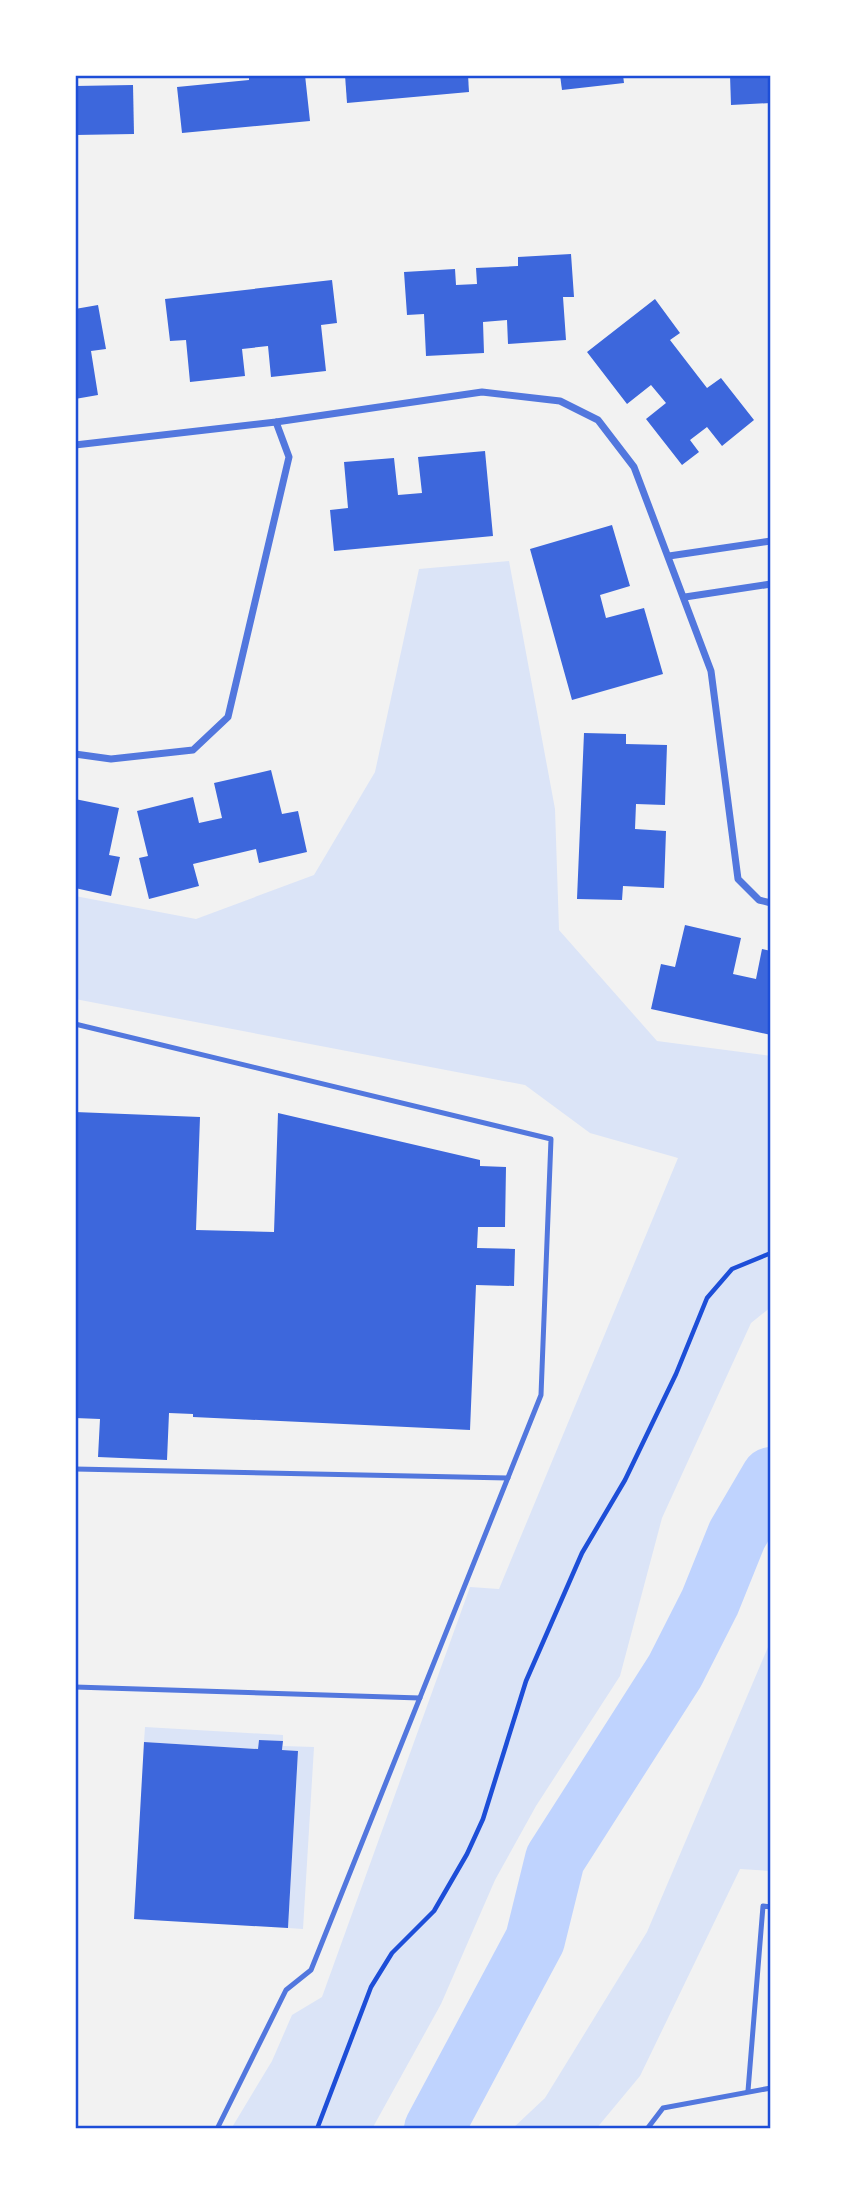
<svg xmlns="http://www.w3.org/2000/svg" width="846" height="2204" viewBox="0 0 846 2204" font-family="'Open Sans',sans-serif">
<rect width="100%" height="100%" fill="#f2f2f2"/>
<g fill="#dbe4f7">
<path d="M509,561L555,809L559,930L657,1041L771,1056V1307L751,1323L662,1518L620,1676L536,1806L495,1880L441,2004L372,2129H231L272,2061L292,2015L322,1997L470,1587L499,1589L678,1158L590,1133L525,1085L75,999V896L196,919L314,875L375,772L419,569Z"/>
<path d="M771,1640V1871L740,1869L640,2076L596,2129H512L545,2098L647,1932Z"/>
<path d="M145,1727L283,1735V1741L259,1740L258,1749L144,1742Z"/>
<path d="M283,1746L314,1747L303,1929L288,1928L298,1751L282,1750Z"/>
</g>
<g fill="none" stroke-linecap="round" stroke-linejoin="round">
<path stroke="#bfd3fe" stroke-width="60" d="M434,2129L535,1940L555,1859L675,1671L710,1602L737,1535L771,1477"/>
</g>
<g fill="#3d67dc">
<path d="M249,75H305L310,121L182,133L177,87L249,80Z"/>
<path d="M345,75H468L469,92L347,103Z"/>
<path d="M560,75H623L624,83L562,90Z"/>
<path d="M730,75H771V103L731,105Z"/>
<path d="M133,85L134,134L75,135V86Z"/>
<path d="M571,254L574,297H563L566,340L508,344L507,320L483,322L484,353L426,356L424,314L407,315L404,272L455,269L456,285L477,284L476,268L518,266V257Z"/>
<path d="M332,280L337,323L321,325L326,371L271,377L268,346L242,349L245,376L190,382L186,340L170,341L165,299Z"/>
<path d="M655,299L680,333L670,340L707,388L721,378L754,420L722,446L707,427L690,440L699,452L682,465L646,419L666,403L651,385L627,404L587,352Z"/>
<path d="M98,305L106,349L91,351L98,395L75,399V309Z"/>
<path d="M485,451L493,536L334,551L330,510L348,508L344,462L394,458L398,495L422,493L418,457Z"/>
<path d="M612,525L630,586L600,595L606,618L644,608L663,674L572,700L530,549Z"/>
<path d="M584,733L626,734V744L667,745L665,805L636,804L635,829L666,831L664,888L623,886L622,900L577,899Z"/>
<path d="M271,770L282,814L298,811L307,852L259,863L256,849L193,864L199,886L149,899L139,858L148,856L137,811L193,797L199,823L222,818L214,783Z"/>
<path d="M75,799L119,808L109,855L120,857L111,896L75,888Z"/>
<path d="M685,925L741,938L733,974L756,979L762,949L771,951V1035L651,1009L661,964L675,967Z"/>
<path d="M75,1112L200,1117L196,1230L274,1232L278,1113L480,1160V1166L506,1167L505,1227H478L477,1248L515,1249L514,1286L476,1285L470,1430L193,1417V1414L169,1413L167,1460L98,1457L100,1419L75,1418Z"/>
<path d="M259,1740L283,1741L282,1750L298,1751L288,1928L134,1919L144,1742L258,1749Z"/>
</g>
<g fill="none" stroke-linecap="round" stroke-linejoin="round">
<path stroke="#1d4ed8" stroke-width="4.5" d="M317,2129L371,1987L392,1953L434,1911L467,1854L483,1819L526,1681L582,1553L625,1480L676,1374L707,1298L732,1269L771,1253"/>
<g stroke="#5277de" stroke-width="5">
<path d="M75,1024L551,1139L541,1395L311,1970L286,1990L217,2129"/>
<path d="M75,1469L508,1478"/>
<path d="M75,1687L420,1698"/>
<path d="M748,2091L763,1906L771,1907"/>
<path d="M647,2129L663,2108L771,2088"/>
</g>
<g stroke="#5277de" stroke-width="7">
<path d="M75,445L276,422L482,392L560,401L598,420L634,467L711,671L738,879L759,900L771,903"/>
<path d="M669,556L771,541"/>
<path d="M685,597L771,584"/>
<path d="M75,754L111,759L193,750L228,717L289,457L276,422"/>
</g>
</g>
<rect width="846" height="2204" fill="none" stroke="#ffffff" stroke-width="154"/>
<rect x="77" y="77" width="692" height="2050" fill="none" stroke="#1d4ed8" stroke-width="2.5"/>
</svg>
